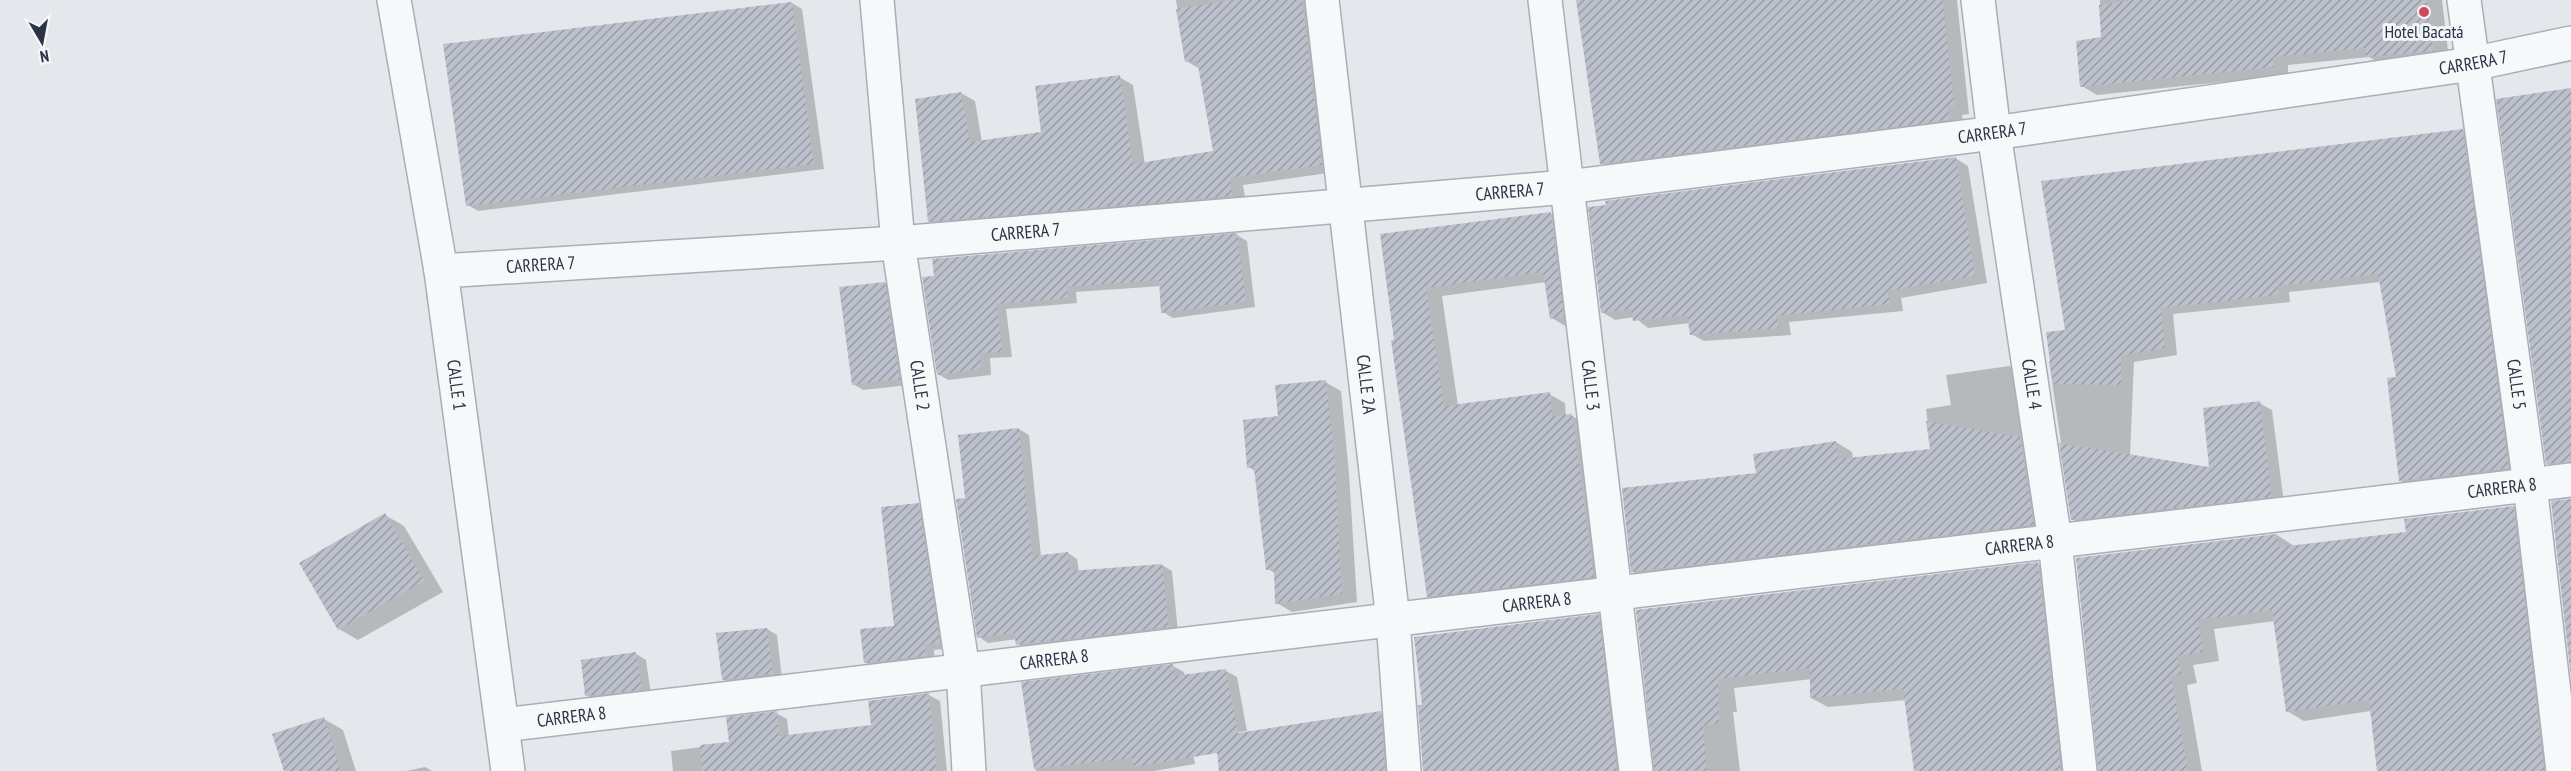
<svg xmlns="http://www.w3.org/2000/svg" width="2571" height="771" viewBox="0 0 2571 771" font-family="'PT Sans Narrow',sans-serif">
<defs>
<pattern id="building-hatch" width="6" height="6" patternUnits="userSpaceOnUse" patternTransform="scale(1.5)"><rect width="6" height="6" fill="#bbc0ca"/><path d="M-1 1l2-2M0 6l6-6M5 7l2-2" fill="none" stroke="#989da6"/></pattern>
</defs>
<rect width="100%" height="100%" fill="#e4e7ec"/>
<g fill="#0003">
<path d="M1176,0H1313L1335,172L1243,185L1246,203L944,229L930,221L961,93L975,101L982,142L1042,134L1119,77L1133,85L1145,164L1215,153L1200,69L1186,61Z"/>
<path d="M1578,0H1957L1969,114L1962,115L1964,128L1616,172L1601,163Z"/>
<path d="M2100,0H2442L2449,59L2383,65L2369,57L2288,65V75L2097,95L2082,86L2103,38Z"/>
<path d="M792,3L802,9L824,169L478,211L468,205Z"/>
<path d="M2571,90V473H2564L2547,463Z"/>
<path d="M2462,130L2474,137L2520,475L2413,488L2401,481L2397,378L2380,282L2289,292L2290,302L2173,314L2177,355L2134,362L2130,456L2211,469L2259,403L2272,410L2284,503L2084,526L2072,519L2049,361H2052L2067,331Z"/>
<path d="M1955,158L1968,166L1987,283L1901,298L1903,311L1789,322L1791,335L1704,341L1691,334L1690,323L1648,328L1634,317L1615,320L1602,312Z"/>
<path d="M1551,214L1567,223V327L1552,318L1546,282L1442,296L1458,406L1549,394L1565,403L1566,416H1572L1588,425L1609,585L1444,605L1428,596L1382,235Z"/>
<path d="M1237,235L1247,241L1255,307L1173,318L1163,312L1161,286L1076,292L1077,303L1006,309L1012,357L990,358L991,375L948,380L938,374L924,278Z"/>
<path d="M885,283L895,289L909,385L863,390L853,384Z"/>
<path d="M2009,366L2026,375L2049,533L1649,581L1633,572L1757,474L1836,442L1852,452L1853,459L1931,450L1926,409L1951,405L1946,375Z"/>
<path d="M1325,382L1341,391L1349,473L1357,602L1292,612L1277,603L1276,574L1268,569L1256,472L1249,467L1280,417Z"/>
<path d="M1019,429L1029,435L1041,556L1068,553L1077,559L1079,572L1162,565L1172,571L1178,632L1028,650L1018,644L1017,639L988,643L979,637L967,499Z"/>
<path d="M918,505L928,510L949,648L934,650L935,661L875,668L865,662L895,627Z"/>
<path d="M2513,507L2530,517L2559,771H2378L2371,711L2304,721L2287,711L2275,621L2214,629L2219,661L2193,665L2197,683L2187,685L2202,771H2100L2077,559L2277,535L2294,546L2407,534Z"/>
<path d="M385,515L404,526L443,592L358,640L339,629Z"/>
<path d="M2038,564L2055,573L2076,771H1916L1906,700L1828,707L1811,698L1812,679L1734,688L1737,712H1733L1740,771H1656L1638,611Z"/>
<path d="M1598,616L1615,625L1632,771H1424Z"/>
<path d="M767,629L777,635L782,679L733,685L723,679Z"/>
<path d="M636,654L646,660L651,695L596,701L586,695Z"/>
<path d="M1173,666L1184,672L1185,676L1226,671L1237,677L1247,731L1190,738L1195,764L1154,771H1036L1023,684Z"/>
<path d="M929,695L940,701L947,771H673L671,751L731,743L776,713L787,719L789,736L873,726Z"/>
<path d="M1381,713L1397,722L1402,771H1273Z"/>
<path d="M324,719L343,730L356,771H285Z"/>
<path d="M425,767L432,771H406Z"/>
</g>
<g fill="url(#building-hatch)">
<path d="M1231,0H1302L1322,165L1230,178L1232,196L928,222L915,99L961,92L970,142L1041,132L1035,86L1120,75L1133,164L1213,151L1197,60L1185,62L1176,9Z"/>
<path d="M1576,0H1943L1954,106H1948L1950,120L1600,164Z"/>
<path d="M2133,0H2427L2433,51L2366,57L2365,48L2273,57L2274,67L2080,87L2076,41L2101,37L2099,5Z"/>
<path d="M792,2L814,164L466,206L443,44Z"/>
<path d="M2571,88V462L2546,464L2496,99Z"/>
<path d="M2463,129L2509,468L2399,481L2387,378L2396,377L2378,274L2278,286L2279,295L2161,308L2165,348L2121,356V385L2053,384L2046,332L2065,330L2041,181Z"/>
<path d="M1956,157L1975,276L1888,291L1890,304L1777,316L1779,328L1690,335L1687,315L1633,321L1631,309L1601,313L1588,207L1606,205L1605,201Z"/>
<path d="M1551,212L1564,317L1550,319L1543,272L1426,288L1444,406L1550,392L1552,416L1572,414L1594,577L1427,597L1391,340H1394L1380,234Z"/>
<path d="M1237,233L1246,302L1161,313L1159,280L1067,287L1068,298L997,304L1002,352L980,353L981,369L937,375L922,277L934,276L932,259Z"/>
<path d="M885,282L900,379L852,385L839,287Z"/>
<path d="M1326,380L1335,464L1342,594L1275,604L1274,569L1266,570L1254,468H1247L1243,420L1278,416L1275,385Z"/>
<path d="M2260,401L2272,497L2071,520L2059,443L2209,467L2203,408Z"/>
<path d="M1926,421L2020,437L2034,525L1631,572L1622,488L1756,473L1753,454L1836,441L1838,459L1930,449Z"/>
<path d="M1019,428L1032,556L1068,552L1070,571L1162,564L1169,627L1016,645L1014,633L977,638L956,499L965,498L958,435Z"/>
<path d="M2571,499V677L2551,501Z"/>
<path d="M919,503L940,643L925,645L926,656L864,663L860,629L894,626L881,507Z"/>
<path d="M2514,506L2544,771H2377L2369,700L2286,712L2272,610L2198,620L2203,652L2177,656L2182,674L2171,676L2188,771H2098L2076,558L2277,534L2279,547L2406,532L2404,519Z"/>
<path d="M385,513L424,581L338,630L299,563Z"/>
<path d="M2038,562L2061,771H1914L1903,689L1810,698V668L1718,679L1719,723L1703,726L1707,771H1654L1636,610Z"/>
<path d="M1599,614L1617,771H1423L1418,705H1422L1414,637Z"/>
<path d="M767,628L773,674L722,680L716,633Z"/>
<path d="M636,652L642,690L585,696L581,660Z"/>
<path d="M1173,664L1175,676L1226,669L1238,733L1381,711L1385,771H1219L1217,753L1134,767L1132,758L1034,769L1021,682Z"/>
<path d="M929,693L937,771H702L700,745L729,742L726,717L777,711L779,736L871,725L868,701Z"/>
<path d="M324,717L341,771H284L272,734Z"/>
</g>
<g fill="none" stroke-linecap="round" stroke-linejoin="round">
<defs>
<g id="minor">
<path id="s1" d="M394,0L441,271L508,771"/>
<path id="s2" d="M877,0L898,243L963,670L969,771"/>
<path id="s3" d="M1322,0L1393,620L1404,771"/>
<path id="s4" d="M1545,0L1636,771"/>
<path id="s5" d="M1978,0L1994,133L2055,541L2080,771"/>
<path id="s6" d="M2464,0L2530,485L2563,771"/>
<path id="s7" d="M441,271L898,243L1567,187L1994,133L2472,64L2571,43"/>
<path id="s8" d="M503,725L2571,480"/>
</g>
</defs>
<use href="#minor" stroke="#a9aeb7" stroke-width="36"/>
<use href="#minor" stroke="#f7f8fa" stroke-width="33"/>
</g>
<circle fill="#d1495b" stroke="#f4f6f9" stroke-width="2" cx="2424" cy="12" r="6"/>
<g text-anchor="middle" stroke-width="6" stroke-linejoin="round" paint-order="stroke">
<g font-size="18" fill="#2b3445" stroke="#f4f6f9">
<text x="2424" y="38">Hotel Bacatá</text>
</g>
<g font-size="18" fill="#2b3445" stroke="#f4f6f9">
<text dy="6" stroke="none"><textPath href="#s7" startOffset="2044">CARRERA 7</textPath></text>
<text dy="6" stroke="none"><textPath href="#s7" startOffset="1558">CARRERA 7</textPath></text>
<text dy="6" stroke="none"><textPath href="#s7" startOffset="1072">CARRERA 7</textPath></text>
<text dy="6" stroke="none"><textPath href="#s7" startOffset="586">CARRERA 7</textPath></text>
<text dy="6" stroke="none"><textPath href="#s7" startOffset="100">CARRERA 7</textPath></text>
<text dy="6" stroke="none"><textPath href="#s1" startOffset="390">CALLE 1</textPath></text>
<text dy="6" stroke="none"><textPath href="#s3" startOffset="387">CALLE 2A</textPath></text>
<text dy="6" stroke="none"><textPath href="#s4" startOffset="388">CALLE 3</textPath></text>
<text dy="6" stroke="none"><textPath href="#s5" startOffset="388">CALLE 4</textPath></text>
<text dy="6" stroke="none"><textPath href="#s6" startOffset="388">CALLE 5</textPath></text>
<text dy="6" stroke="none"><textPath href="#s2" startOffset="388">CALLE 2</textPath></text>
<text dy="6" stroke="none"><textPath href="#s8" startOffset="2013">CARRERA 8</textPath></text>
<text dy="6" stroke="none"><textPath href="#s8" startOffset="1527">CARRERA 8</textPath></text>
<text dy="6" stroke="none"><textPath href="#s8" startOffset="1041">CARRERA 8</textPath></text>
<text dy="6" stroke="none"><textPath href="#s8" startOffset="555">CARRERA 8</textPath></text>
<text dy="6" stroke="none"><textPath href="#s8" startOffset="69">CARRERA 8</textPath></text>
</g>
</g>
<g transform="translate(42 42) rotate(170)" stroke="#f4f6f9" stroke-width="4.5" paint-order="stroke">
<path d="M0-4.5L10 22L0 15L-10 22Z" fill="#2b3445"/>
<text y="-9" font-size="16" font-weight="bold" text-anchor="middle" fill="#2b3445">N</text>
</g>
</svg>
